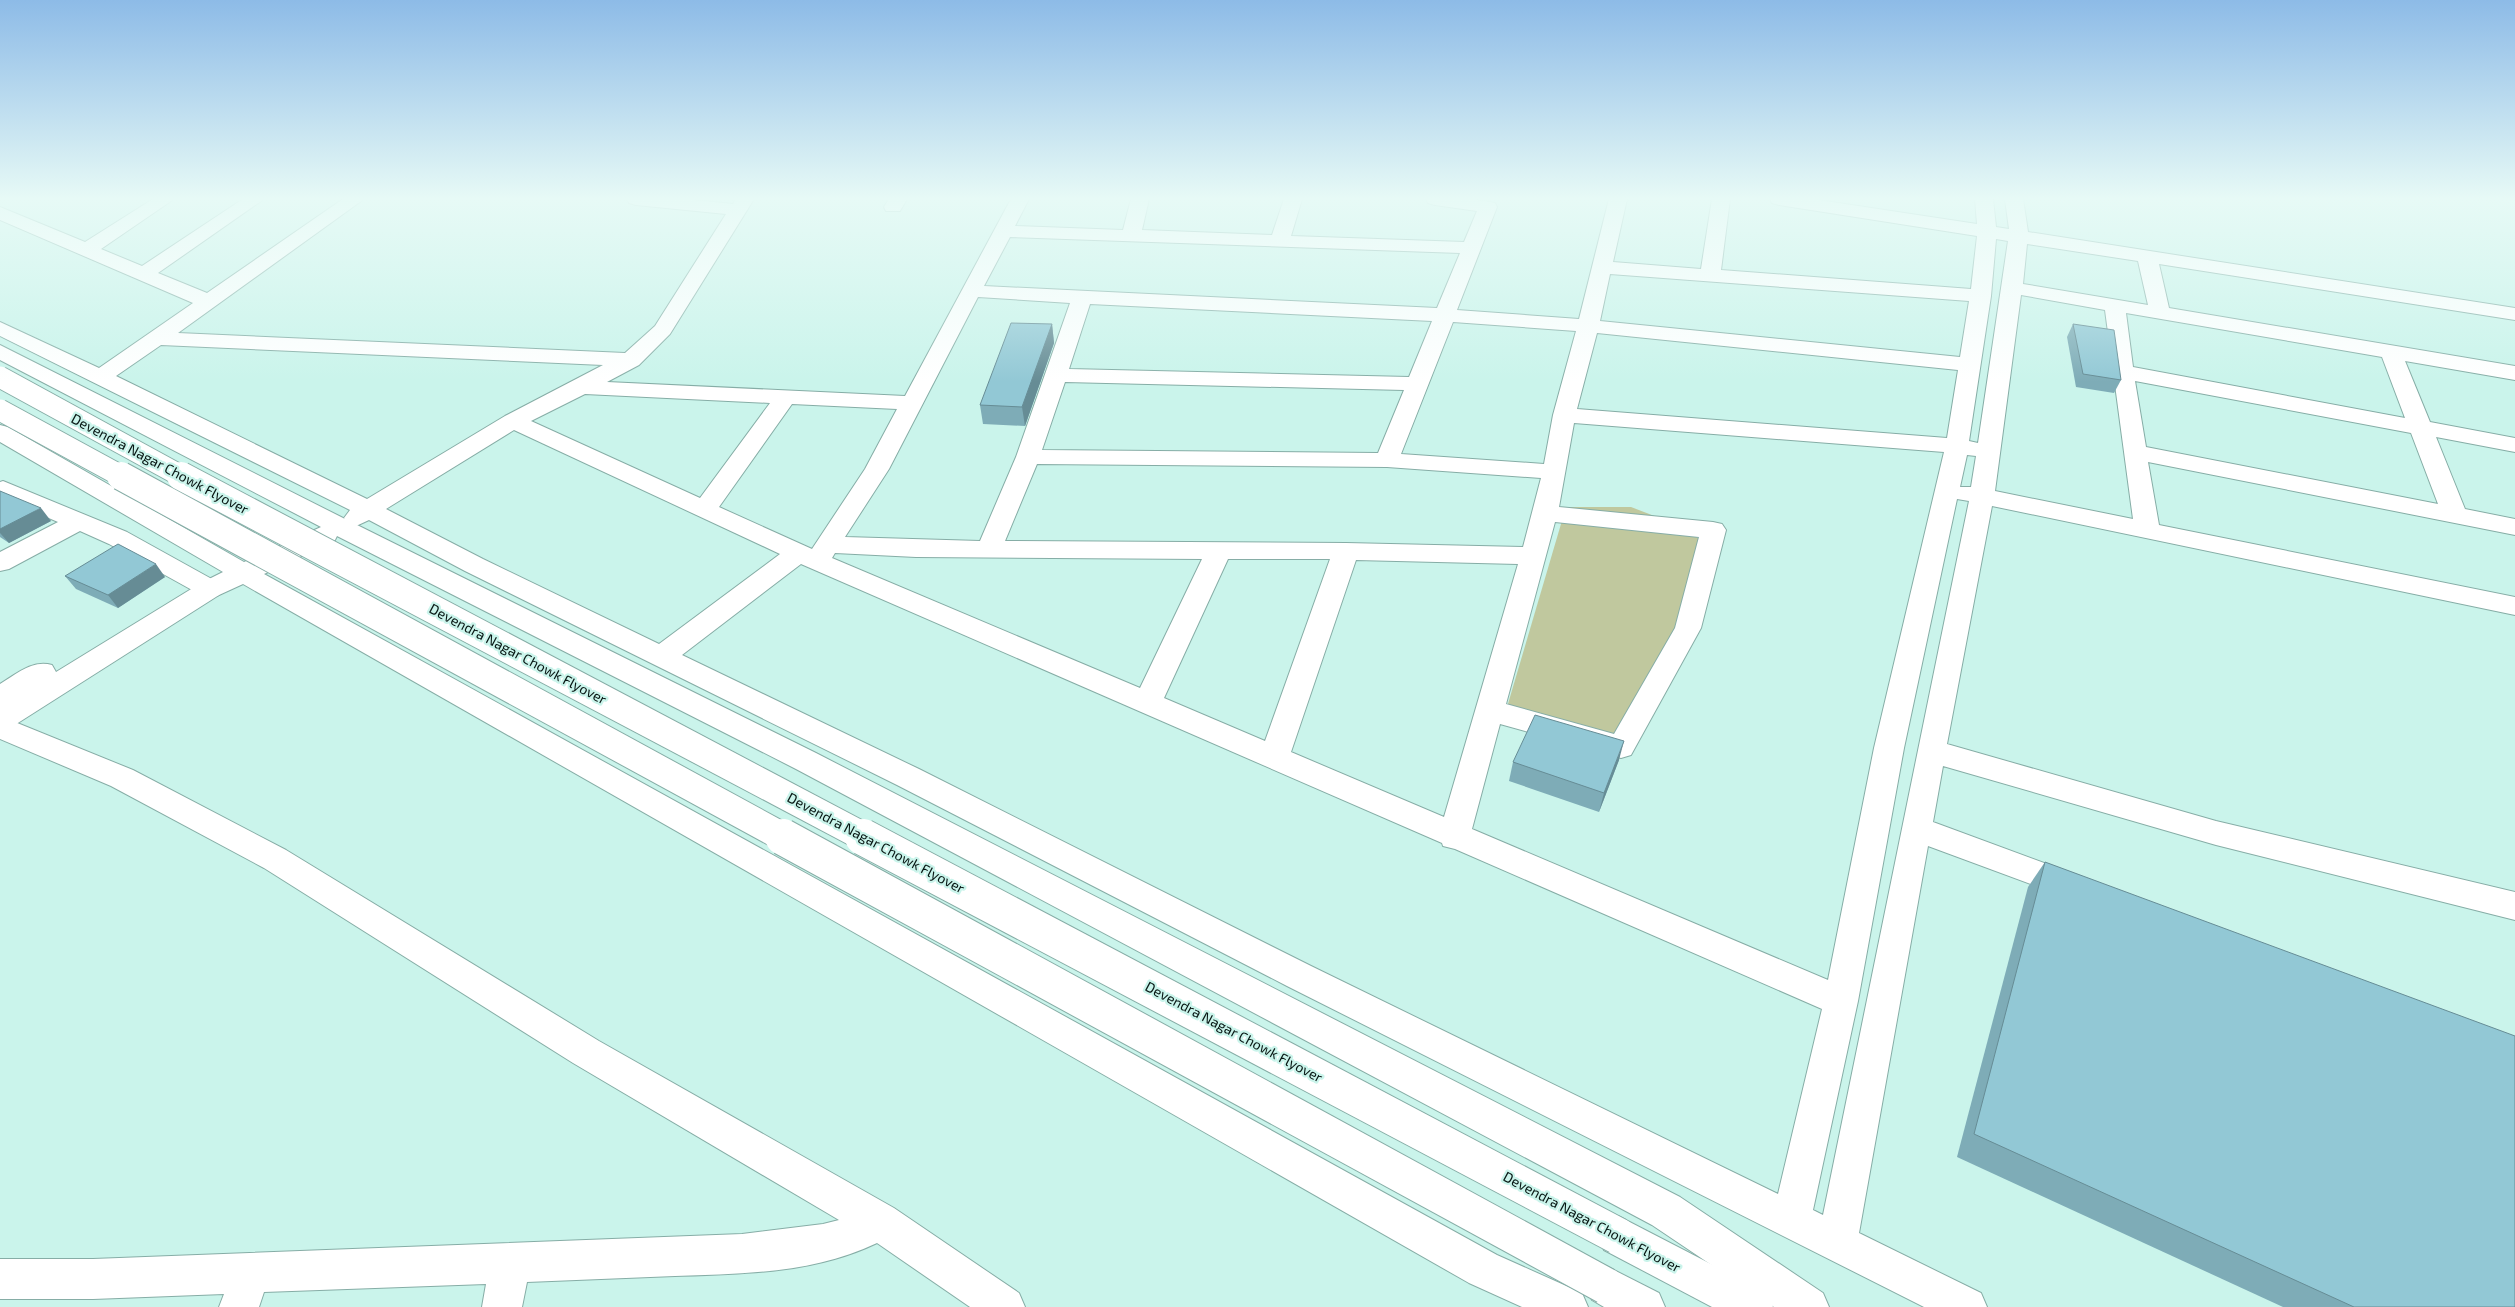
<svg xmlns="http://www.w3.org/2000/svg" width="2515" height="1307" viewBox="0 0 2515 1307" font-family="'Exo 2',sans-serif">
<rect width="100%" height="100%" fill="#caf4eb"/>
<path fill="#c0c89e" d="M1566,507H1631L1683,527L1717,552L1621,749L1505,714Z"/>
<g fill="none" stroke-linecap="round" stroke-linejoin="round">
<defs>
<g id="street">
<path d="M153,199H174L101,249L142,266L243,199H264L158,273L207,293L343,199H364L178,333L625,353L655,326L726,214L636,205L629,203L627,199H685L733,204L736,199H754L670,334L639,365L607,382L905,396L1011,199H1029L1015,226L1123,230L1131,199H1149L1142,230L1272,235L1284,199H1302L1291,236L1464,242L1477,211L1435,205L1428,203L1426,199C1448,197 1473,198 1495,203L1497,207L1457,310L1579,319L1609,199H1627L1613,262L1701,269L1712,199H1730L1721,270L1971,289L1977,236L1779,205L1772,203L1770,199H1812L1977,224L1975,199H1993L1996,227L2009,229L2005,199H2023L2028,232L2515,308V320L2159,264L2169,308L2515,366V380L2405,361L2430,422L2515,438V452L2436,437L2465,509L2515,519V535L2148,462L2159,525L2515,597V615L1992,506L1947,744L2216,821L2515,892V920L2216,845L1943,766L1933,822L2082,877L2087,886L2082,895L2071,899L1928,846L1859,1233L1981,1293L1987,1307H1924L1287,986L897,785L465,571L369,520L356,526L347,524L344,518L350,510L0,336V322L99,368L193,303L0,220V207L85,242ZM1010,237L1460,253L1437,308L984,286ZM1996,239L2008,241L1978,443L1969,441L1991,296ZM2027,244L2138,261L2148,305L2023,284ZM1610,274L1969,301L1960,357L1600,321ZM2021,295L2105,310L2133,519L1995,491ZM978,297L1070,303L1016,457L980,541L845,537L889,469ZM1090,304L1432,321L1409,377L1069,369ZM2126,313L2382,357L2405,418L2133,367ZM1453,322L1576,331L1553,415L1544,464L1401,454ZM1597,333L1958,370L1947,438L1577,409ZM161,345L603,365L505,416L367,499L116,376ZM2135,381L2411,433L2438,504L2146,447ZM1065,382L1404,390L1378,453L1042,450ZM585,394L770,403L700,498L531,421ZM792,404L897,409L865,469L812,549L719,507ZM1574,423L1944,452L1874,748L1828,980L1472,829L1500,724L1621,758L1631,755L1701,628L1726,530L1722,524L1713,522L1559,507ZM514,430L780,554L659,644L483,559L386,509ZM1967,455L1976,456L1971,487H1960ZM1037,464L1387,467L1541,478L1523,547L1346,543L1005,541ZM1957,499L1969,501L1823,1215L1813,1210L1858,1001L1904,748ZM1555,522L1699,537L1675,628L1614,734L1506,704ZM835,553L916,557L1202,559L1140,688L832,558ZM1228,559H1330L1265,741L1164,698ZM1356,560L1518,564L1444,817L1291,752ZM801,564L1442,843L1443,846L1455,849L1822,1009L1778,1194L1311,966L919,769L682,655Z"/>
<path d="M889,199H907L900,211H886L884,207Z"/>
<path d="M3,481L127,532L219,583L223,589L219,595L210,598L201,595L109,544L80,531L9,569L0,571V552L58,522L0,497V482Z"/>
<path d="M0,716L133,770L286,850L599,1041L894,1208L1019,1293L1025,1307H970L877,1243C815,1273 744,1274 675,1276C626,1278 576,1280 527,1282L522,1307H482L486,1284L264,1292L259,1307H219L224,1294L93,1299H0V1259H93L742,1234L823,1224L839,1220L573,1063L264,868L111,786L0,739Z"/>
</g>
<path id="secondary" d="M0,345L349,521L816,753L1680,1197L1823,1293L1829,1307H1774L1652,1225L796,769L337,536L335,540L264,574L1497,1255L1582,1293L1588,1307H1522L1469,1283L243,584L219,595L10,728L0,731V684C16,674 33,659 52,665L56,672L201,583L223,572L0,442V425L8,427L244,562L321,527L0,360Z"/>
<g id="highway">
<path d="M1618,1216L1767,1293L1773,1307H1712L1604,1250L1598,1236L1604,1222Z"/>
<path d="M1606,1266L1659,1293L1665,1307H1604L1592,1300L1586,1286L1592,1272Z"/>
</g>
</defs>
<use href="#street" stroke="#86ada6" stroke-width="2"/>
<use href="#secondary" stroke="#86ada6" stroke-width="2"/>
<use href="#highway" stroke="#86ada6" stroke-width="2"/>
<use href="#street" fill="#fff" fill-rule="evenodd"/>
<use href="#secondary" fill="#fff" fill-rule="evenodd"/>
<use href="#highway" fill="#fff" fill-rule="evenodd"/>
<defs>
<g id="highway-bridge-far2">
<path d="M0,377L183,477"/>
<path d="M0,410L123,477"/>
</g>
<g id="highway-bridge-far1">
<path d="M121,476L785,838"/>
<path d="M181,476L866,838"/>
</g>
<g id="highway-bridge">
<path d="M783,837L1606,1286"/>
<path d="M863,837L1618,1236"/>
</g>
</defs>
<use href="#highway-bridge-far2" stroke="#86ada6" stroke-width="23" stroke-linecap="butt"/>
<use href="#highway-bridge-far1" stroke="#86ada6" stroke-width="30" stroke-linecap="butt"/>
<use href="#highway-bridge" stroke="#86ada6" stroke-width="38" stroke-linecap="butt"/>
<use href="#highway-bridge-far2" stroke="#fff" stroke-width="21"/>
<use href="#highway-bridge-far1" stroke="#fff" stroke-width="28"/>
<use href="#highway-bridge" stroke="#fff" stroke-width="36"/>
</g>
<g fill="#7eacb7">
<path d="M1052,324L1054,343L1025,426L983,424L980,405Z"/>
<path d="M2073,324L2121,380L2114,393L2076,387L2067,337Z"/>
<path d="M0,491L51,521L9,543L0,537Z"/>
<path d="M65,576L165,577L118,608L76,589Z"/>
<path d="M1619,760L1599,812L1509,781L1513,762Z"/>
<path d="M2045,862L2515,1307H2283L1957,1157L2028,887Z"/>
</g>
<g fill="#668c95">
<path d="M1052,324L1054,343L1025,426L1022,407Z"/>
<path d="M41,508L51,521L9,543L0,533V529Z"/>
<path d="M156,564L165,577L118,608L108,595Z"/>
<path d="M1624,741L1619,760L1599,812L1604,793Z"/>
</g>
<g fill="#92c8d5" stroke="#668c95">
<path d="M1011,323L1052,324L1022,407L980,405Z"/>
<path d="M2073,324L2114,330L2121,380L2083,374Z"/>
<path d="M0,491L41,508L0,529Z"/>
<path d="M118,544L156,564L108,595L65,576Z"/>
<path d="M1535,715L1624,741L1604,793L1513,762Z"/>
<path d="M2045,862L2515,1036V1307H2354L1974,1134Z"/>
</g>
<linearGradient id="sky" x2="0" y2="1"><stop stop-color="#8dbbe7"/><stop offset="0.52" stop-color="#e7faf6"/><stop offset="1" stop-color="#e7faf6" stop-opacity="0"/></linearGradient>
<rect width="2515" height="382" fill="url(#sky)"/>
<g text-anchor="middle" stroke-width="4.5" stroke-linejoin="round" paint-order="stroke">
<g font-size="14" fill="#071613" stroke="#caf4eb">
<text transform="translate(160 464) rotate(28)" y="5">Devendra Nagar Chowk Flyover</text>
<text transform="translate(518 654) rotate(28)" y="5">Devendra Nagar Chowk Flyover</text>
<text transform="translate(876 843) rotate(28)" y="5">Devendra Nagar Chowk Flyover</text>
<text transform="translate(1234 1032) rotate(28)" y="5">Devendra Nagar Chowk Flyover</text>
<text transform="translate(1592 1222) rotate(28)" y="5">Devendra Nagar Chowk Flyover</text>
</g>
</g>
</svg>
